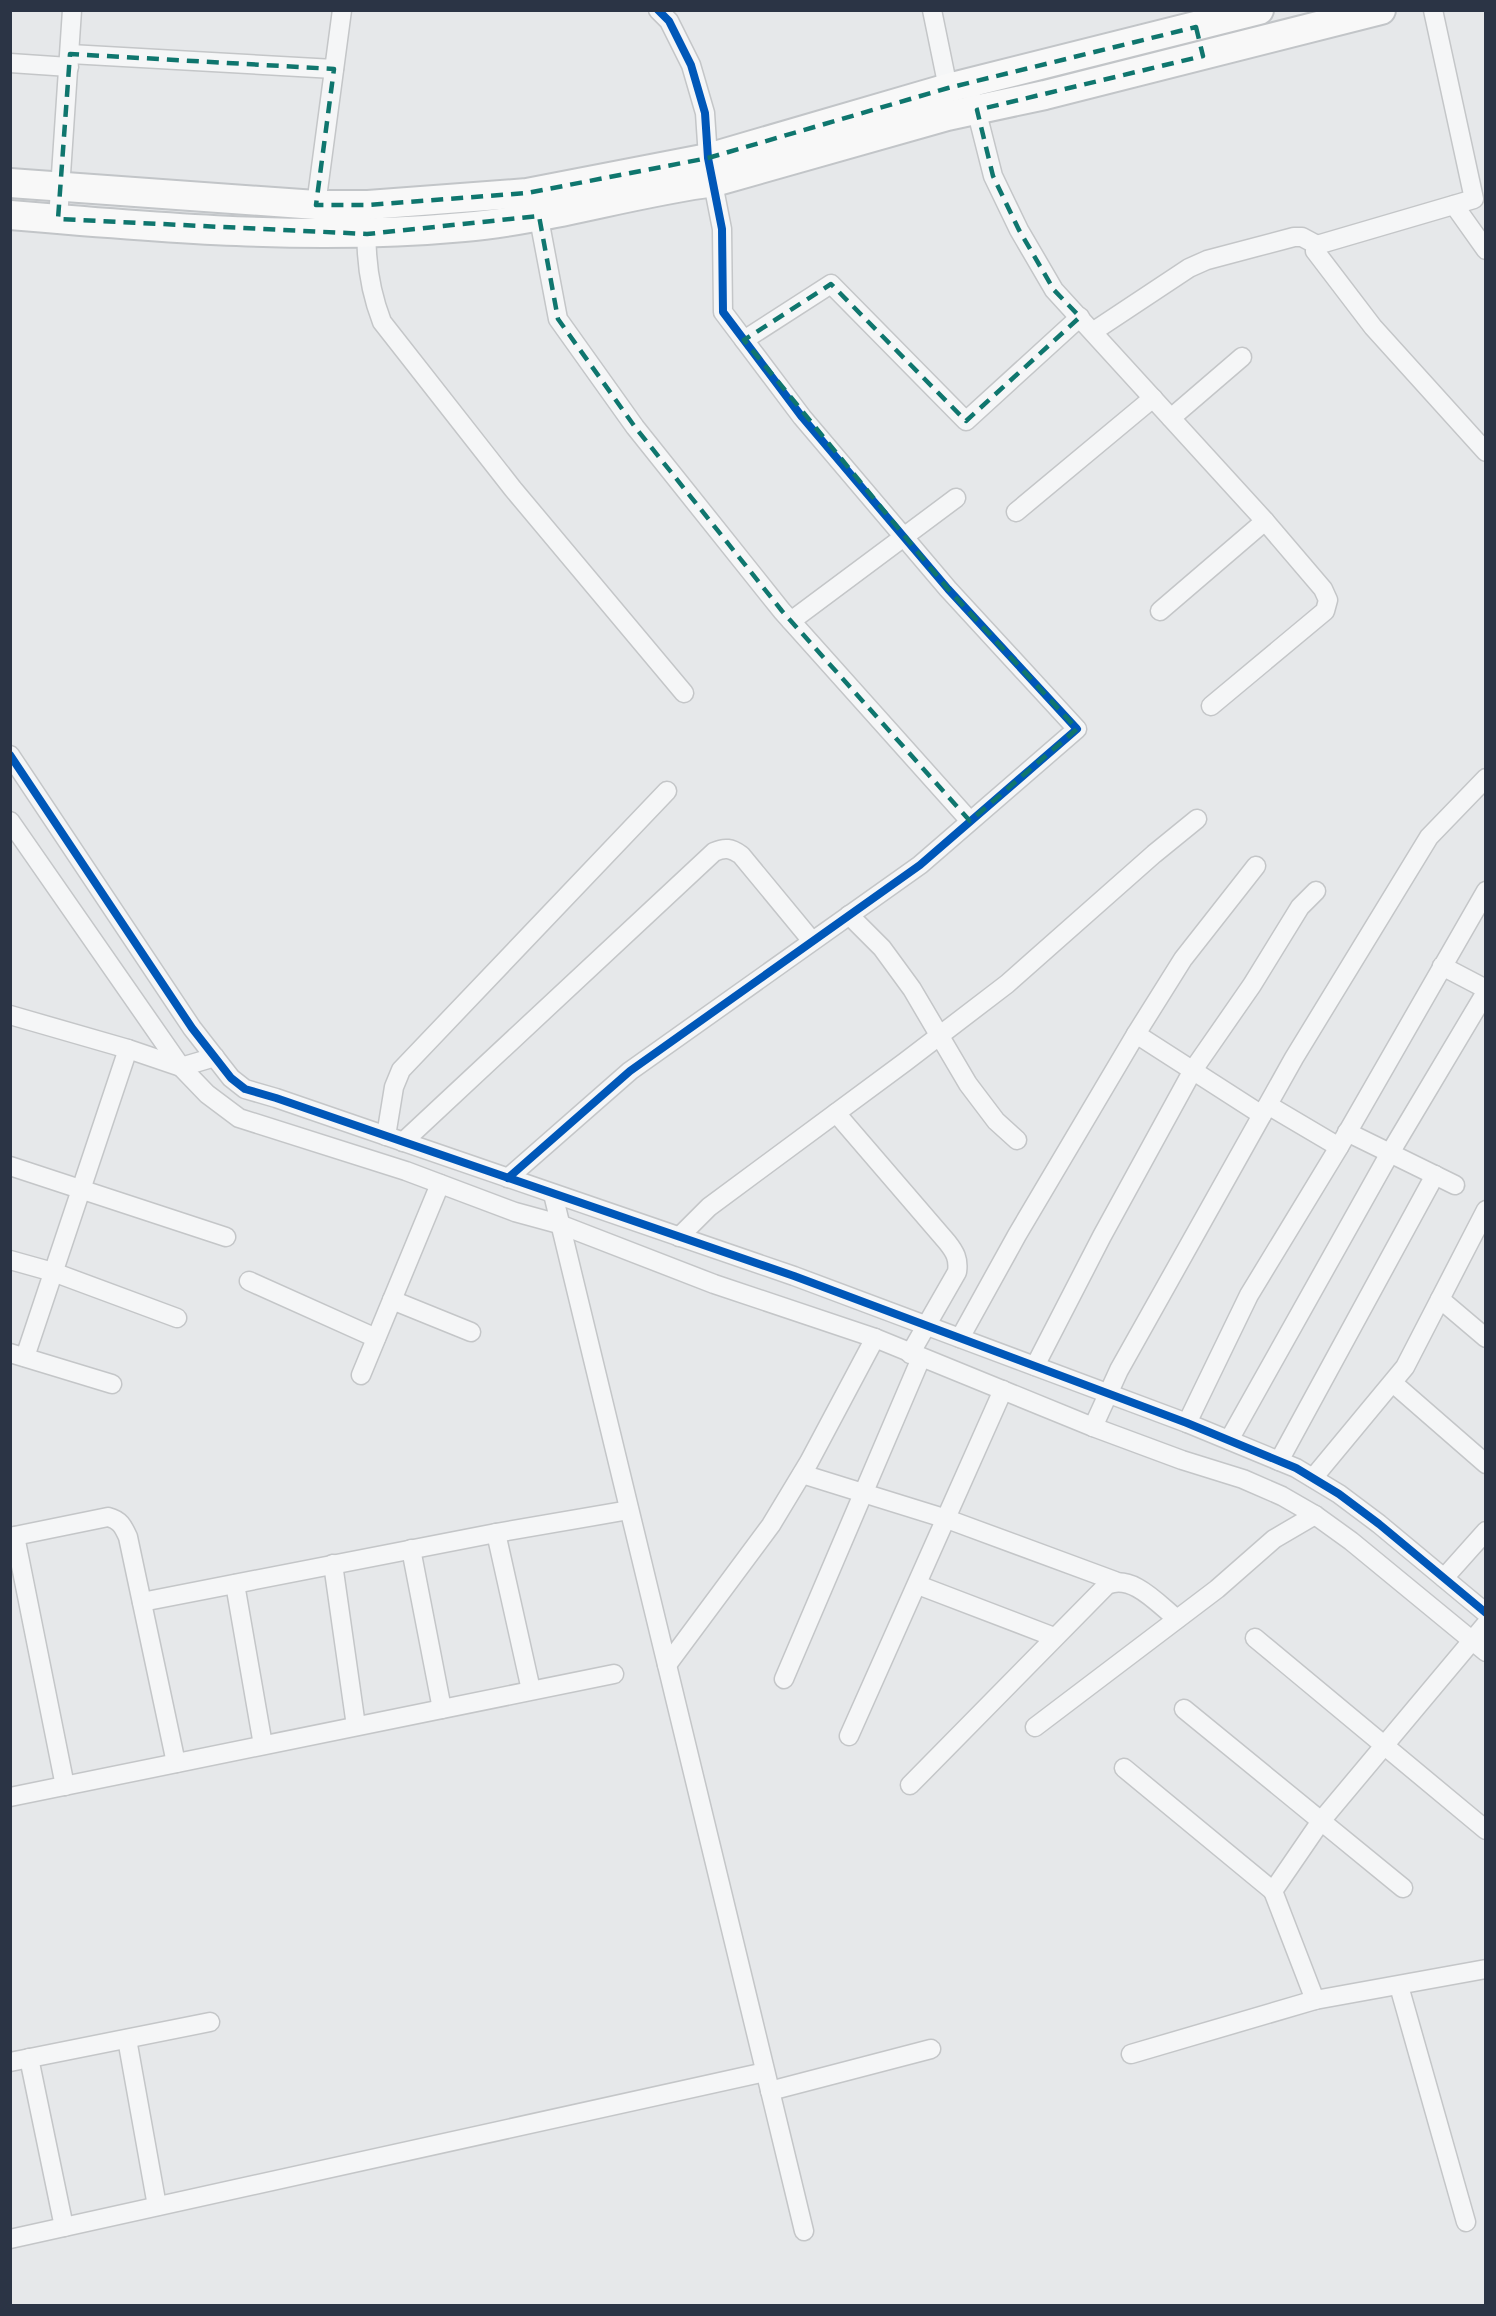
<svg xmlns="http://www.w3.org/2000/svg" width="1496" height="2316" viewBox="0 0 1496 2316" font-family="'DM Sans',sans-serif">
<rect width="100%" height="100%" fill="#e6e8ea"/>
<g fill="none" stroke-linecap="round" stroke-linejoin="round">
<defs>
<g id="minor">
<path d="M932,10L948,88"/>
<path d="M1433,10L1474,199L1317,245L1315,251L1373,327L1486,452"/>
<path d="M70,54L334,69"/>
<path d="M10,63L69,67"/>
<path d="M974,101L993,176L1019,230L1054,290L1265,521L1323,589L1328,600L1325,611L1211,706"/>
<path d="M316,205L342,10"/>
<path d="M1454,205L1486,250"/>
<path d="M537,208L558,319L635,427L782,611L970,821"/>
<path d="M58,219L72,10"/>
<path d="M367,223C365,256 370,291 382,322L513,489L684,693"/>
<path d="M1094,331L1189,268L1207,260L1294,237H1302L1317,245"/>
<path d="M744,340L831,284L966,421L1080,317"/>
<path d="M1171,418L1242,357"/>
<path d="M1016,512L1153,398"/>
<path d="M1160,611L1265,521"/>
<path d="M791,621L956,498"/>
<path d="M10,755L192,1028L231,1078L245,1089L276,1098L794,1276L1187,1423L1296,1468L1339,1494L1379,1524L1486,1613"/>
<path d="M10,821L181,1067L207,1094L239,1118L406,1171L515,1212L559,1224L714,1284L875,1338L1093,1427L1182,1460L1243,1479L1282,1496L1315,1515L1351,1541L1486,1652"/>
<path d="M849,915L882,948L912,989L968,1084L996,1121L1017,1140"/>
<path d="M1442,966L1486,989"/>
<path d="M10,1015L128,1049L181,1067L215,1057"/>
<path d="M1136,1034L1262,1115"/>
<path d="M1268,1105L1339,1147"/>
<path d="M836,1113L947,1242C955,1252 959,1259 957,1272L910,1354"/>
<path d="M1347,1132L1455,1185"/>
<path d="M386,1136L394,1087L401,1070L667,791"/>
<path d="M403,1142L714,852C725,847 731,848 741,855L812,941"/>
<path d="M10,1166L226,1237"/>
<path d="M508,1178L630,1071L920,865L1077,729L948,589L802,417L723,312L722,229L708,158L705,113L691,65L669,21L658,10"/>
<path d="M553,1194L804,2231"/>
<path d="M679,1237L709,1207L905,1062L1007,984L1154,854L1197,819"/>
<path d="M10,1260L53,1272L177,1318"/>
<path d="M249,1281L376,1338"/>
<path d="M1440,1299L1486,1338"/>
<path d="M392,1300L471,1332"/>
<path d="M960,1338L1017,1235L1136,1034L1183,959L1256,866"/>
<path d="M10,1353L112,1384"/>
<path d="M25,1357L128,1049"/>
<path d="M1035,1366L1102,1236L1193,1070L1252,985L1300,907L1316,891"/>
<path d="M361,1375L440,1184"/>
<path d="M1393,1383L1486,1464"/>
<path d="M1187,1423L1249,1295L1339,1147L1486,891"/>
<path d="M1093,1427L1119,1370L1294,1058L1429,837L1486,778"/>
<path d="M1229,1440L1390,1153L1486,992"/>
<path d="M1279,1461L1435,1175"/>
<path d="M802,1474L947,1519L1115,1581"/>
<path d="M1313,1478L1405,1367L1486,1210"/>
<path d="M496,1533L531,1690"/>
<path d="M15,1536L65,1786"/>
<path d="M10,1537L108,1517C120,1520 123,1526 128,1537L176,1763"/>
<path d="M411,1549L442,1709"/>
<path d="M333,1564L356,1726"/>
<path d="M1444,1578L1486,1531"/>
<path d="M235,1584L263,1745"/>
<path d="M918,1585L1054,1637"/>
<path d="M142,1602L496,1533L629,1510"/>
<path d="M1255,1638L1486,1830"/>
<path d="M667,1665L771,1525L809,1462L875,1338"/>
<path d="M784,1679L921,1358"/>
<path d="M1184,1709L1403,1888"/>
<path d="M1035,1727L1217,1589L1274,1539L1315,1515"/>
<path d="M849,1736L1003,1390"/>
<path d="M1124,1768L1273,1891L1321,1821L1486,1624"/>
<path d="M910,1785L1107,1585C1132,1573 1159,1605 1177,1619"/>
<path d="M10,1797L614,1674"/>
<path d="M1273,1891L1315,2000"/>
<path d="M1399,1986L1466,2222"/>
<path d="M127,2039L157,2206"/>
<path d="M1131,2054L1315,2000L1486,1969"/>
<path d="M29,2058L64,2227"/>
<path d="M10,2062L210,2022"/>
<path d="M770,2091L931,2049"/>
<path d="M10,2239L765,2072"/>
</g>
<g id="primary">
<path d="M10,183L316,205H368L527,193L708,158L948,88L1259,10"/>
<path d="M10,215C161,228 313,241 464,227C548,220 630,193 714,182L947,116L1045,95L1381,10"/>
</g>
</defs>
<use href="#minor" stroke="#c4c6c8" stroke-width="21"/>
<use href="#primary" stroke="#c2c5c8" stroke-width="32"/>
<use href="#minor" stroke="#f5f6f7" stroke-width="18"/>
<use href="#primary" stroke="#f8f8f8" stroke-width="28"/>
<defs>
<g id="cycleway">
<path d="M10,755L192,1028L231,1078L245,1089L276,1098L794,1276L1187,1423L1296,1468L1339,1494L1379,1524L1486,1613"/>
<path d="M508,1178L630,1071L920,865L1077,729L948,589L802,417L723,312L722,229L708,158L705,113L691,65L669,21L658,10"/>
</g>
</defs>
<use href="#cycleway" stroke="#f4f6f9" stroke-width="11"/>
<use href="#cycleway" stroke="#0057b8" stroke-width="8"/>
</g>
<path fill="none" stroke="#0f766e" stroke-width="4.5" stroke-dasharray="12 8" stroke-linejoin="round" d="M1196,27L1203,56L977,110L993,176L1019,230L1054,290L1080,317L966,421L831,284L744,340L948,589L1077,729L970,821L782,611L635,427L558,319L539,216L367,234L58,219L70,54L334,69L316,205H368L527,193L708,158L948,88Z"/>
<rect width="1496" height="2316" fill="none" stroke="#2b3445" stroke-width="24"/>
</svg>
